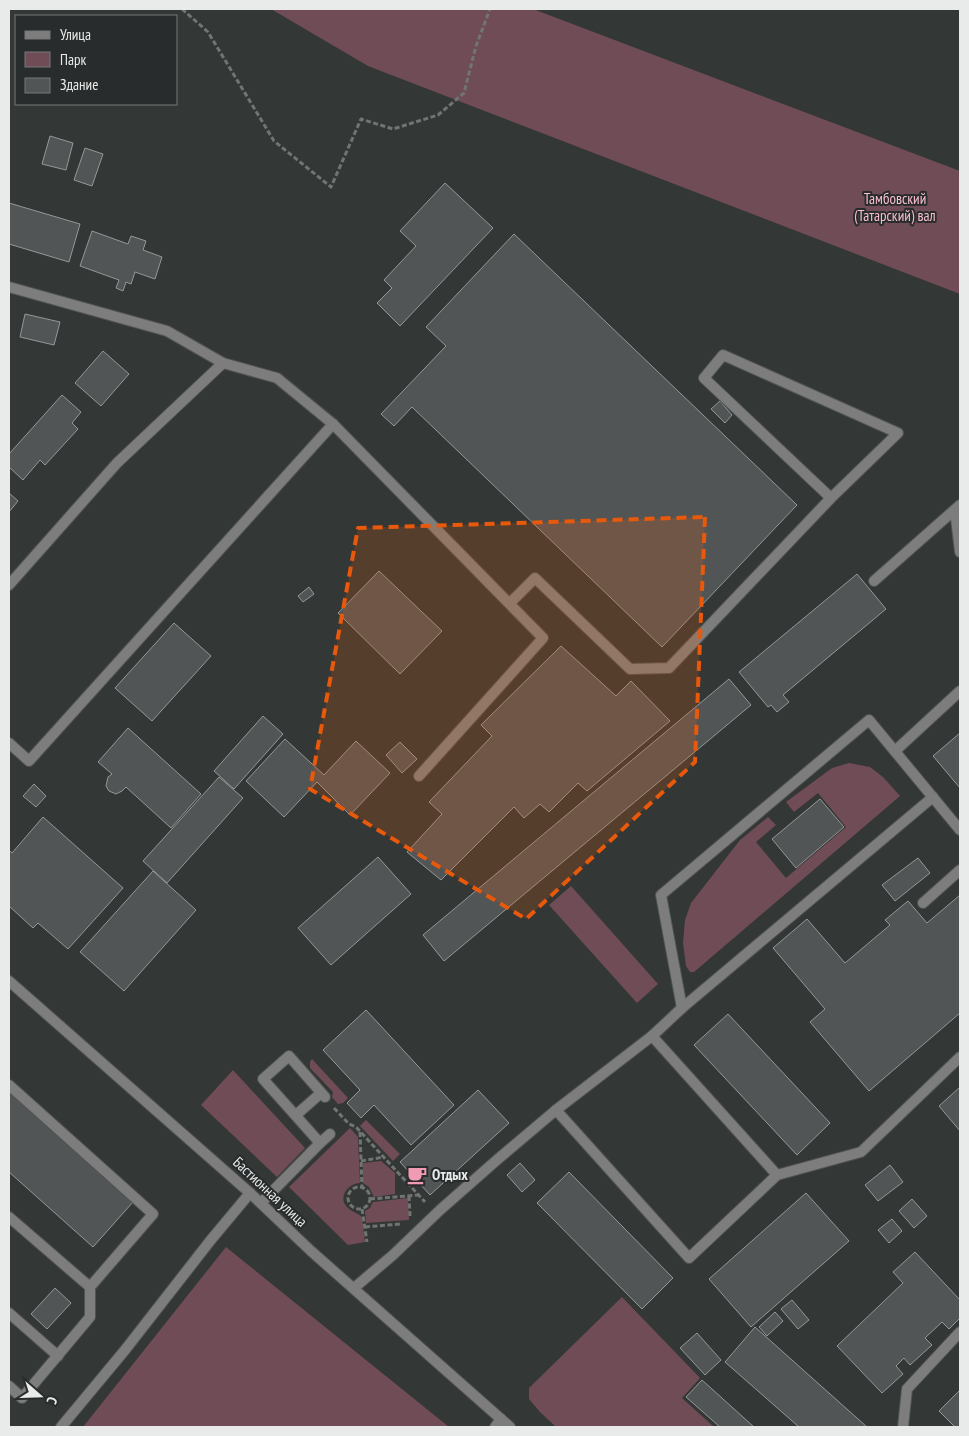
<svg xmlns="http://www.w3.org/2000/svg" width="969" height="1436" viewBox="0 0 969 1436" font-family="'PT Sans Narrow',sans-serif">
<rect width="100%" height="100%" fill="#333736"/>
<g fill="#704c56">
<path d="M271,9H533L960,171V294L368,66Z"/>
<path d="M849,763L870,767L883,777L900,796L694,972H690L686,966L683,943L685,920L691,903L740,840L768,817L776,825L756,842L786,878L846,827L818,793L794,812L786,802L832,768Z"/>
<path d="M571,886L658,984L637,1003L549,905Z"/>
<path d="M312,1059L348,1098L343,1103L338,1104L332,1097L333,1092L310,1068V1062Z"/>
<path d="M233,1070L305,1148L277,1177L201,1105Z"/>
<path d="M366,1120L400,1154L393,1161L360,1126Z"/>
<path d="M350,1128L358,1137L360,1183C348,1183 337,1198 348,1208C352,1212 358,1213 362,1217L365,1242L348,1245L289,1187Z"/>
<path d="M381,1161L395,1173V1194L374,1197L369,1187L363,1183V1163Z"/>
<path d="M408,1198L409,1220L366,1223L365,1211L370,1208L373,1202Z"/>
<path d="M226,1247L449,1427H83Z"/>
<path d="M622,1297L700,1378L682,1398L714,1427H556L540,1412L529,1399V1388Z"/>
</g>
<g fill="#525555" stroke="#949898">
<path d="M50,136L73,143L66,170L42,164Z"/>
<path d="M85,148L103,154L92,186L74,180Z"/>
<path d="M445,183L493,228L400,326L377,303L392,288L384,280L416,246L400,231Z"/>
<path d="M9,203L80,224L69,262L9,244Z"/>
<path d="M92,231L128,244L131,236L146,241L143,250L162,257L155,279L135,272L131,284L126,282L123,291L116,288L119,280L80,266Z"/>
<path d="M514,234L797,505L662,647L412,407L394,426L381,414L446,346L426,327Z"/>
<path d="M25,314L60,322L54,345L20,337Z"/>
<path d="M103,351L129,374L101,406L75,383Z"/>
<path d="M62,395L81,412L72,423L78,429L45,465L40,460L23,480L9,467V454Z"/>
<path d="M720,401L732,415L725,423L711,409Z"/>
<path d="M9,493L18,501L9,512Z"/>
<path d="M379,571L442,631L400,674L338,613Z"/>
<path d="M857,574L886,609L783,695L789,702L777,712L771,705L768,707L739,672Z"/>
<path d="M309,587L314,594L303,602L298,596Z"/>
<path d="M174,623L211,656L152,721L115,688Z"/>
<path d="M561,646L616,696L631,681L670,721L587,791L578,783L549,812L540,804L524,818L514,807L441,880L407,852L442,814L429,802L492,736L481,725Z"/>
<path d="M729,679L751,705L444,961L423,935Z"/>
<path d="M263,716L283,734L234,789L214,771Z"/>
<path d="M128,728L201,794L171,828L126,787L122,791L116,794L109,791L106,786L108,777L112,774L98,762Z"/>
<path d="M960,733V788L933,756Z"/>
<path d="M285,739L324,775L356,741L390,773L350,815L317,782L284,817L246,781Z"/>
<path d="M400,742L417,759L402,773L386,755Z"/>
<path d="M219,777L243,798L167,883L143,861Z"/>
<path d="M34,784L46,796L36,807L23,796Z"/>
<path d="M820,799L844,827L796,868L772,839Z"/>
<path d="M43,817L123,888L68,949L38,923L33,928L9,906V850L12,853Z"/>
<path d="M378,857L411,894L331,965L298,928Z"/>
<path d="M918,858L930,873L895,901L882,885Z"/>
<path d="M153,871L196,910L124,991L80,952Z"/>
<path d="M960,895V1013L869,1091L810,1022L825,1009L773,948L807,919L845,963L890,925L885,920L908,901L927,923Z"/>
<path d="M366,1010L454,1105L411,1145L374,1105L361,1118L347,1103L360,1090L323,1050Z"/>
<path d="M728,1014L830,1123L797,1155L694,1045Z"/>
<path d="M960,1087V1131L939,1106Z"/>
<path d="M478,1090L509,1123L430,1195L400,1162Z"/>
<path d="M9,1092L133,1202L93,1247L9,1172Z"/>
<path d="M520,1163L535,1180L522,1192L507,1175Z"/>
<path d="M890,1165L903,1182L878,1201L865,1185Z"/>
<path d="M569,1172L673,1278L642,1309L537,1203Z"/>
<path d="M806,1193L849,1241L751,1327L709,1279Z"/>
<path d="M912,1199L927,1216L914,1228L899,1211Z"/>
<path d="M892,1219L902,1231L889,1243L878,1230Z"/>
<path d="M915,1252L960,1300V1318L949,1329L942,1322L925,1338L932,1345L910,1365L904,1358L896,1366L903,1374L882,1393L837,1346L903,1283L893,1272Z"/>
<path d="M55,1288L71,1303L47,1329L31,1314Z"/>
<path d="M792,1300L809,1320L798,1329L781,1309Z"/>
<path d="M775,1312L783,1321L767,1336L759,1327Z"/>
<path d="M755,1327L867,1427H799L725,1362Z"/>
<path d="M697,1333L721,1360L705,1375L680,1348Z"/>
<path d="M702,1380L754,1427H720L686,1397Z"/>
<path d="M960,1390V1427H955L939,1411Z"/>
</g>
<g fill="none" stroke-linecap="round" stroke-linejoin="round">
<defs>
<g id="service">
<path d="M9,287L167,331L223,363L277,378L333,424"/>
<path d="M955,510L960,552"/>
<path d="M874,581L960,505"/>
<path d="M9,585L117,463L223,363"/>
<path d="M510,603L535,578L630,669L669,668L831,498L898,433L723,355L704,378L831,498"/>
<path d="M9,743L29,761L333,424L543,638L419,776"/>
<path d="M895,751L960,691"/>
<path d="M923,903L960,870"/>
<path d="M682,1008L661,895L869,720L960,830"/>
<path d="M9,1085L153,1214L90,1287L9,1217"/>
<path d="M556,1110L689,1258L777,1175L652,1036"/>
<path d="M296,1115L321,1093"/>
<path d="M320,1143L330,1134"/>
<path d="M777,1175L861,1152L960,1057"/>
<path d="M261,1203L320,1143L263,1079L289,1056L325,1097"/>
<path d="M354,1288L393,1255L440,1210L498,1159L556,1110L652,1036L682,1008L933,797"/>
<path d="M9,1313L58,1356"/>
<path d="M9,1386L22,1398L90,1317V1287"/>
<path d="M61,1427L125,1350L210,1241L250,1193"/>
<path d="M495,1427L501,1419"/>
<path d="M903,1427L907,1389L960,1332"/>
</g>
<path id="tertiary" d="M9,981L250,1193L311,1251L510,1427"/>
</defs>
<use href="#service" stroke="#505453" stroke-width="12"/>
<use href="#tertiary" stroke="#505453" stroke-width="12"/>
<g stroke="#707473" stroke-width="3" stroke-dasharray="5 2.5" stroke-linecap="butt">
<path d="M182,9L208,32L274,141L331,187L361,119L393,129L438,115L464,93L476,46L490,9"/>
<path d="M334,1108L349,1124L356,1127L425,1202"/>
<path d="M360,1132L362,1187"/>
<path d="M361,1161L384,1157"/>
<circle cx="359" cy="1198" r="11"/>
<path d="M409,1196L410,1216"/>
<path d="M370,1199L419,1195"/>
<path d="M362,1209L367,1242"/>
<path d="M365,1227L400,1224"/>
</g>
<use href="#service" stroke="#7e7d7d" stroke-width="10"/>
<use href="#tertiary" stroke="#7e7d7d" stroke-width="10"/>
</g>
<path fill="#e8590c" fill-opacity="0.2" stroke="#e8590c" stroke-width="4" stroke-dasharray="10 6" stroke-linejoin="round" d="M705,517L695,762L526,919L310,789L358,528Z"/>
<defs>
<symbol id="cafe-bare" viewBox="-9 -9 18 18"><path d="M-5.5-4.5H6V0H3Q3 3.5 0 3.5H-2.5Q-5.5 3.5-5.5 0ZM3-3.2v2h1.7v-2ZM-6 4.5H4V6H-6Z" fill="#f19ab3" stroke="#292c2c" stroke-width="2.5" paint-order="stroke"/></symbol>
</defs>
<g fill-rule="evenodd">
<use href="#cafe-bare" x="403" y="1161" width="28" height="28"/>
</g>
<g text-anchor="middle" stroke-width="4" stroke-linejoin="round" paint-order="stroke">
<g font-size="15" fill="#fabfcf" stroke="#292c2c">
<text x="895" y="204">Тамбовский<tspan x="895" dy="17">(Татарский) вал</tspan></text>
</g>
<g font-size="15" font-weight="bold" fill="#e9ebea" stroke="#292c2c" text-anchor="start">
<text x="432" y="1180">Отдых</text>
</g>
<g font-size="15" fill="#e9ebea" stroke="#292c2c">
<text transform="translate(270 1192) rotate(43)" y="5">Бастионная улица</text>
</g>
</g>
<rect width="969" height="1436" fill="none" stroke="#e9ebea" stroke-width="20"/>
<rect x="15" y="15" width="162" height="90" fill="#292c2c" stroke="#767878"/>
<rect x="25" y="31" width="25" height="8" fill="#7e7d7d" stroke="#767878"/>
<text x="60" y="40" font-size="15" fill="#e9ebea">Улица</text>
<rect x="25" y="52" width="25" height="15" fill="#704c56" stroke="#767878"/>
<text x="60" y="65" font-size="15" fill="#e9ebea">Парк</text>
<rect x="25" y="78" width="25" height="15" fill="#525555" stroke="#767878"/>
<text x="60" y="90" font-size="15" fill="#e9ebea">Здание</text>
<g transform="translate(40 1396) rotate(110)" stroke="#292c2c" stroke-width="4" paint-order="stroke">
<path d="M0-4L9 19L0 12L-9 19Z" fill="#e9ebea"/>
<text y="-8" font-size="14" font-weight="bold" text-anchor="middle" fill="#e9ebea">С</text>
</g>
</svg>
